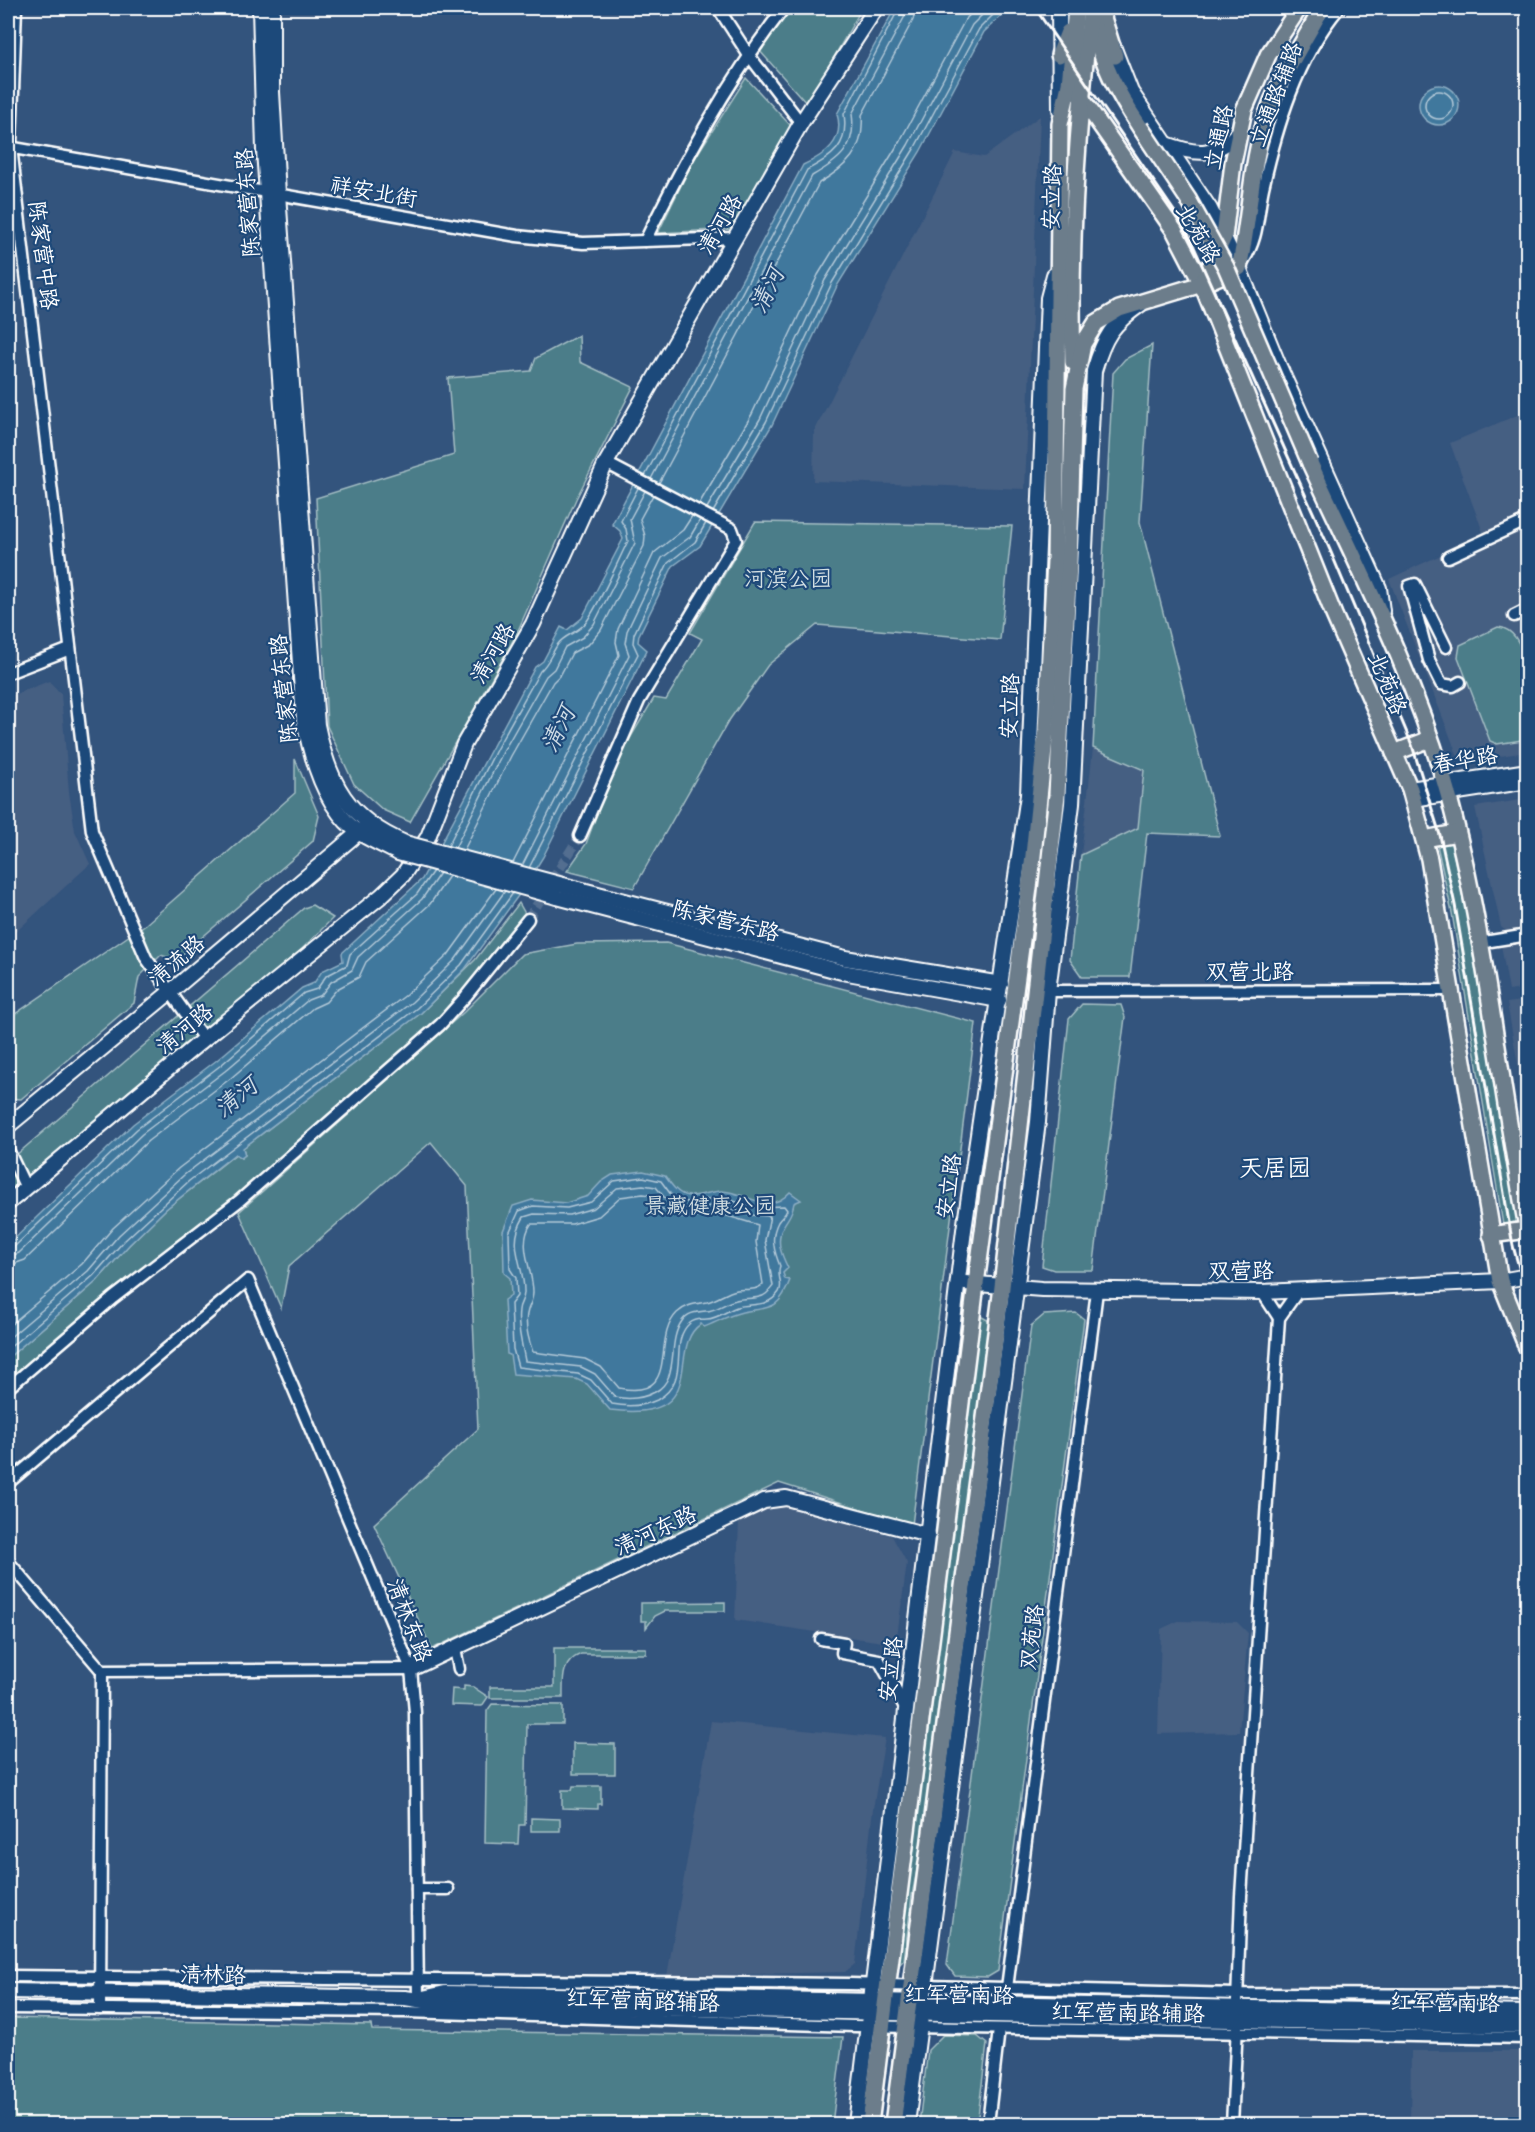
<svg xmlns="http://www.w3.org/2000/svg" width="1535" height="2132" viewBox="0 0 1535 2132" font-family="Mynerve,'LXGW WenKai TC',sans-serif">
<rect width="100%" height="100%" fill="#33547d"/>
<filter id="ink" filterUnits="userSpaceOnUse"><feTurbulence type="fractalNoise" baseFrequency=".0167" numOctaves="2"/><feDisplacementMap in="SourceGraphic" scale="12" xChannelSelector="R" yChannelSelector="G"/><feConvolveMatrix kernelMatrix="1 2 1 2 8 2 1 2 1" color-interpolation-filters="sRGB"/></filter>
<g filter="url(#ink)">
<g fill="#455e82">
<path d="M1040,116L1025,489L813,481L814,432L955,152L984,157Z"/>
<path d="M1527,411V752L1460,762L1389,579L1484,535L1450,443Z"/>
<path d="M49,681L61,694L69,792L75,831L90,864L8,939V697Z"/>
<path d="M1093,748L1145,770L1138,828L1081,855Z"/>
<path d="M1527,799V932L1509,934L1501,927L1475,807Z"/>
<path d="M1527,941V988L1509,991L1501,945Z"/>
<path d="M1527,1000H1528L1527,1116L1507,1003Z"/>
<path d="M779,1502L892,1536L907,1563L896,1644L735,1620L739,1521Z"/>
<path d="M1178,1621L1237,1622L1248,1633L1239,1732L1158,1734L1161,1629Z"/>
<path d="M711,1721L885,1738L873,1809L855,1964L845,1972L667,1976Z"/>
<path d="M1411,2051H1520L1527,2059V2124H1410Z"/>
</g>
<g fill="#4b7d89" stroke="#a5bec4" stroke-width="1.5">
<path d="M792,8H862L807,104L759,50Z"/>
<path d="M746,78L792,127L736,229L658,233L693,161Z"/>
<path d="M579,335L580,362L633,387L576,499L516,635L410,822L383,810L354,784L327,726L316,498L454,455L448,378L531,371L536,358Z"/>
<path d="M1152,345L1140,522L1220,836L1147,833L1130,977H1082L1070,960L1081,855L1138,828L1144,770L1093,748L1113,373L1125,359Z"/>
<path d="M755,522L1012,526L1000,640L817,625L768,665L728,722L634,888L567,871L586,844L616,762L654,698L666,700L702,639L690,633Z"/>
<path d="M1498,627C1535,631 1528,710 1528,739L1497,744L1490,741L1458,657L1460,645Z"/>
<path d="M295,759L319,816L313,841L176,960L161,955L139,977L134,1003L21,1099L8,1098V1019L146,924L295,793Z"/>
<path d="M1444,840L1451,843L1471,931L1519,1221L1503,1225L1452,913L1437,845Z"/>
<path d="M519,903L528,919L466,996L341,1109L8,1388V1358L97,1281L129,1245L166,1209L236,1154L241,1158L245,1155L243,1148L421,1013L475,960Z"/>
<path d="M312,905L333,918L302,949L8,1197V1162L304,908Z"/>
<path d="M666,943L976,1023L912,1525L779,1483L432,1649L374,1524L478,1429L467,1186L431,1142L289,1266L281,1308L239,1212L464,1012L522,954L577,944Z"/>
<path d="M1082,1004L1121,1005L1125,1017L1093,1270H1054L1042,1266L1069,1019Z"/>
<path d="M1076,1313L1084,1319L998,1971L988,1977L955,1976L947,1965L1031,1326L1044,1315Z"/>
<path d="M982,1317L991,1322L930,1805L912,1895L904,1960L899,1965L894,1960L977,1320Z"/>
<path d="M725,1602V1611H665L655,1616L646,1628V1621H641V1603Z"/>
<path d="M554,1648H646V1654H581C561,1662 563,1679 563,1698H490V1687H554Z"/>
<path d="M464,1686L473,1687L488,1697L482,1706L451,1705L452,1689L464,1690Z"/>
<path d="M492,1704L563,1705V1724H527L525,1825H519L518,1844L485,1843L487,1711Z"/>
<path d="M573,1743L615,1744V1774H573Z"/>
<path d="M573,1786H601V1804H598V1809L562,1808V1790H572Z"/>
<path d="M531,1818L560,1819V1831H531Z"/>
<path d="M8,2018L371,2025L372,2030L843,2037L832,2124H8Z"/>
<path d="M943,2035L977,2036L987,2044L977,2124H919L928,2050Z"/>
</g>
<g fill="#41789d" stroke="#8daec4" stroke-width="1.5">
<path d="M895,8H1009L984,32L920,152L837,286L772,425L700,546L673,566L639,635L638,642L647,650L543,857L523,889L465,969L421,1013L243,1148L245,1155L241,1158L235,1154L166,1209L129,1245L97,1281L8,1358V1245L133,1124L217,1060L302,988L314,983L322,971L343,961L342,953L422,879L535,667L543,661L561,627L567,630L582,618L623,539L620,531L612,524L803,165C825,155 845,141 837,114Z"/>
<circle cx="1439" cy="105" r="20"/>
<path d="M643,1171L665,1176C671,1184 675,1191 684,1195C696,1199 709,1191 721,1191C746,1191 768,1217 790,1192L801,1200L794,1203C792,1215 789,1216 784,1225C775,1240 781,1254 788,1268L783,1273L785,1279L790,1280C778,1314 767,1306 739,1313C727,1316 715,1323 704,1327L701,1324C664,1348 714,1423 610,1410L587,1384L576,1379L513,1374L510,1355L507,1354L504,1300L511,1295L510,1278L504,1273L503,1231L513,1206L532,1200L566,1203L588,1196L601,1182L612,1175Z"/>
</g>
<g fill="none" stroke-linecap="round" stroke-linejoin="round">
<g stroke="#b3c9d8" stroke-width="1.5">
<circle cx="1439" cy="105" r="14"/>
<path d="M645,476L807,170C832,156 849,147 844,114L899,8"/>
<path d="M651,479L812,176C838,161 857,148 852,114L905,16L907,8"/>
<path d="M659,483L819,183C846,167 865,151 862,115L913,20L916,8"/>
<path d="M699,504L752,414L818,275L900,141L965,20L976,8"/>
<path d="M707,508L760,419L825,280L908,145L972,25L989,8"/>
<path d="M713,512L766,422L832,283L914,149L979,29L1000,8"/>
<path d="M448,846L497,748L540,671C549,663 551,654 558,644C565,634 579,633 587,621C603,597 615,567 628,541L626,529L621,521L638,488"/>
<path d="M455,848L503,752L546,676L554,669L565,647L583,637L594,624L635,543L630,519L645,491"/>
<path d="M464,850L511,756L553,682L561,674L572,653L589,644L601,630L644,546L645,536L640,519L653,495"/>
<path d="M513,863L619,655L616,642L618,629L654,553L683,530L692,516"/>
<path d="M522,866L629,655L625,643L627,631L662,558L690,537L700,520"/>
<path d="M529,868L638,654L633,643L634,634L668,563L695,542L706,523"/>
<path d="M643,1177L661,1181L672,1196L686,1202L722,1197L751,1207L784,1206L787,1210C785,1216 782,1216 778,1222C770,1237 774,1251 780,1266C776,1275 784,1284 779,1292C768,1308 753,1303 737,1307C728,1310 717,1319 707,1319C700,1320 697,1318 690,1323C667,1343 693,1380 657,1400C642,1407 628,1407 612,1404L591,1380L578,1374L518,1367L513,1349L511,1304L517,1296L516,1278L510,1269L509,1233L519,1211L533,1206L567,1208L591,1202L614,1181Z"/>
<path d="M643,1185L656,1187L668,1202L683,1209L722,1205L749,1215L770,1216L765,1240L773,1286C769,1291 766,1296 759,1297C752,1299 744,1298 736,1300C726,1302 716,1311 706,1311C697,1312 688,1312 682,1321C666,1343 681,1378 655,1392C642,1399 630,1400 615,1397L595,1374L581,1367L525,1361C522,1344 517,1327 519,1310C519,1304 524,1300 524,1293C525,1265 506,1246 524,1217L534,1214L569,1215L594,1208L617,1188Z"/>
<path d="M643,1194L651,1195L662,1209L681,1218L721,1214L758,1225L756,1242L763,1284C757,1291 746,1289 737,1290C726,1292 717,1300 707,1302C695,1304 687,1304 677,1313C650,1340 682,1400 619,1388L601,1367L585,1359L533,1352C529,1341 524,1322 528,1310C530,1304 533,1300 533,1292C533,1270 517,1245 531,1224H572L599,1216L620,1197Z"/>
<path d="M8,1249L14,1247L137,1129L221,1065L304,993L317,989L326,976L347,965L350,954L417,894L433,871"/>
<path d="M8,1257L19,1253L142,1134L225,1071L308,1000L321,995L331,982L352,970L358,957L422,899L440,873"/>
<path d="M8,1266L25,1260L148,1141L231,1078L313,1008L326,1002L337,989L359,977L366,962L430,904L449,876"/>
<path d="M8,1327L82,1264L113,1228L179,1168L406,995L448,955L496,889"/>
<path d="M8,1339L88,1271L119,1235L184,1175L412,1002L455,960L505,891"/>
<path d="M8,1349L93,1276L124,1241L189,1181L417,1008L461,965L513,893"/>
</g>
<path stroke="#526e90" stroke-width="10" stroke-dasharray="10 5" stroke-linecap="butt" d="M528,919L580,836"/>
<defs>
<g id="street">
<path d="M16,8L11,147L92,831L146,958L204,1039"/>
<path d="M718,8L748,54L801,123"/>
<path d="M8,147L517,236L583,243L736,238"/>
<path d="M645,241C685,159 728,80 784,8"/>
<path d="M1242,263C1259,238 1257,216 1263,188C1277,126 1297,58 1339,8"/>
<path d="M1448,557L1528,520"/>
<path d="M1514,616L1528,609"/>
<path d="M1446,647L1415,584L1409,586L1429,660L1441,684L1453,686L1460,682"/>
<path d="M8,673L70,649"/>
<path d="M580,836L639,701L736,540L732,529L606,463"/>
<path d="M1478,943L1528,935"/>
<path d="M1048,991L1452,990"/>
<path d="M8,1150L26,1188"/>
<path d="M1262,1292L1279,1318"/>
<path d="M8,1388L113,1298L239,1201L440,1025L466,996L528,919"/>
<path d="M8,1483L248,1280L411,1669L415,1712L418,1999"/>
<path d="M8,1561L102,1671L411,1669"/>
<path d="M821,1639L844,1643L842,1653L879,1660L907,1711"/>
<path d="M456,1654L459,1669"/>
<path d="M417,1889H448"/>
<path d="M8,1976L850,1984L1237,1994L1528,1995"/>
<path d="M1007,1988L1097,1291"/>
<path d="M1237,2001L1241,1896L1279,1318L1298,1291"/>
<path d="M8,2008L405,2012L855,2026L1528,2038"/>
<path d="M100,2009L102,1671"/>
<path d="M988,2124L999,2029"/>
<path d="M1232,2124L1237,2026"/>
</g>
<g id="secondary">
<path d="M260,8L264,150L304,720C311,758 325,811 361,834C373,841 386,847 398,853"/>
<path d="M272,8V92L278,194L317,725C329,784 348,819 405,843"/>
<path d="M1059,8L1060,110"/>
<path d="M1113,46L1131,92L1210,209L1239,268L1279,366L1379,588L1382,611"/>
<path d="M1164,143C1197,156 1216,157 1240,131"/>
<path d="M1410,789L1528,771"/>
<path d="M1413,799L1528,781"/>
<path d="M563,885L845,958L1001,984"/>
<path d="M557,897L842,972L999,1000"/>
<path d="M8,1126L169,993L365,827"/>
<path d="M8,1203L204,1039L381,896L403,875L428,837L464,744L533,624L606,463L801,123L876,8"/>
<path d="M965,1283L1042,1289L1262,1292L1500,1281L1528,1276"/>
<path d="M411,1669L764,1501L786,1498L928,1535"/>
<path d="M8,1991L405,1998L444,2004L1528,2026"/>
<path d="M423,1998L445,1993L1528,2013"/>
<path d="M856,2124L964,1230L1028,795L1048,298L1054,275"/>
<path d="M907,2124L1038,1122L1048,991L1072,804L1094,371C1104,337 1112,324 1141,304"/>
</g>
<g id="primary">
<path d="M1100,8L1115,56"/>
<path d="M1093,23C1101,63 1118,94 1140,127"/>
<path d="M1059,55L1068,32"/>
<path d="M1069,85L1080,96L1174,230L1202,284L1334,615L1410,789L1429,859L1500,1281L1528,1350"/>
<path d="M1202,284L1224,237L1233,163L1244,110L1268,55L1299,8"/>
<path d="M1073,362C1069,243 1077,126 1091,8"/>
<path d="M1310,463C1360,571 1416,679 1448,794C1487,937 1499,1087 1528,1232"/>
<path d="M1394,753L1430,739"/>
<path d="M1424,839L1457,833"/>
<path d="M1491,1235L1527,1230"/>
<path d="M870,2124L976,1284L1032,865L1046,730L1055,561L1060,124L1069,85L1076,8"/>
<path d="M893,2124L1002,1287L1057,795L1069,563L1074,389L1083,344L1096,323L1119,309L1202,284L1239,268C1251,216 1250,160 1269,109C1281,76 1305,40 1322,8"/>
</g>
</defs>
<use href="#street" stroke="#fff" stroke-width="15"/>
<use href="#secondary" stroke="#fff" stroke-width="18"/>
<use href="#primary" stroke="#fff" stroke-width="20"/>
<use href="#street" stroke="#1f4a7a" stroke-width="10"/>
<use href="#secondary" stroke="#1f4a7a" stroke-width="14"/>
<use href="#primary" stroke="#6c7d8b" stroke-width="15"/>
<path stroke="#fff" stroke-width="3" d="M1035,8L1185,227L1330,550L1412,745L1440,835L1455,905L1513,1246L1528,1299"/>
<defs>
<g id="secondary-bridge">
<path d="M405,843L563,885"/>
<path d="M398,853L557,897"/>
</g>
<path id="primary-bridge" d="M1140,127L1188,199L1226,267L1310,463"/>
</defs>
<use href="#secondary-bridge" stroke="#fff" stroke-width="18" stroke-linecap="butt"/>
<use href="#primary-bridge" stroke="#fff" stroke-width="20" stroke-linecap="butt"/>
<use href="#secondary-bridge" stroke="#1f4a7a" stroke-width="14"/>
<use href="#primary-bridge" stroke="#6c7d8b" stroke-width="15"/>
</g>
</g>
<g text-anchor="middle" stroke-width="4.5" stroke-linejoin="round" paint-order="stroke">
<g font-size="22" fill="#fff" stroke="#1f4a7a">
<text transform="translate(1275 94) rotate(-69)" y="8">立通路辅路</text>
<text transform="translate(1218 137) rotate(-78)" y="8">立通路</text>
<text transform="translate(374 191) rotate(10)" y="8">祥安北街</text>
<text transform="translate(1051 197) rotate(-88)" y="8">安立路</text>
<text transform="translate(247 203) rotate(-94)" y="8">陈家营东路</text>
<text transform="translate(719 224) rotate(-60)" y="8">清河路</text>
<text transform="translate(1199 233) rotate(60)" y="8">北苑路</text>
<text transform="translate(44 255) rotate(83)" y="8">陈家营中路</text>
<text transform="translate(492 653) rotate(-60)" y="8">清河路</text>
<text transform="translate(1388 683) rotate(67)" y="8">北苑路</text>
<text transform="translate(283 689) rotate(-96)" y="8">陈家营东路</text>
<text transform="translate(1009 706) rotate(-88)" y="8">安立路</text>
<text transform="translate(1465 759) rotate(-9)" y="8">春华路</text>
<text transform="translate(726 920) rotate(14)" y="8">陈家营东路</text>
<text transform="translate(176 960) rotate(-40)" y="8">清流路</text>
<text x="1250" y="979">双营北路</text>
<text transform="translate(184 1028) rotate(-39)" y="8">清河路</text>
<text transform="translate(948 1186) rotate(-82)" y="8">安立路</text>
<text x="1241" y="1278">双营路</text>
<text transform="translate(655 1530) rotate(-25)" y="8">清河东路</text>
<text transform="translate(410 1620) rotate(69)" y="8">清林东路</text>
<text transform="translate(1031 1637) rotate(-83)" y="8">双苑路</text>
<text transform="translate(890 1669) rotate(-83)" y="8">安立路</text>
<text transform="translate(213 1974) rotate(1)" y="8">清林路</text>
<text transform="translate(959 1994) rotate(1)" y="8">红军营南路</text>
<text transform="translate(643 2000) rotate(2)" y="8">红军营南路辅路</text>
<text transform="translate(1445 2002) rotate(1)" y="8">红军营南路</text>
<text transform="translate(1128 2012) rotate(1)" y="8">红军营南路辅路</text>
</g>
<g font-size="22" fill="#d2dee2" stroke="#1f4a7a">
<text x="788" y="586">河滨公园</text>
<text x="710" y="1213">景藏健康公园</text>
</g>
<g font-size="24" font-style="italic" fill="#d0dde6" stroke="#1f4a7a">
<text transform="translate(767 290) rotate(-64)" y="8">清河</text>
<text transform="translate(558 729) rotate(-64)" y="8">清河</text>
<text transform="translate(236 1097) rotate(-40)" y="8">清河</text>
</g>
<g font-size="24" fill="#fff" stroke="#1f4a7a">
<text x="1275" y="1176">天居园</text>
</g>
</g>
<rect width="1535" height="2132" fill="none" stroke="#1f4a7a" stroke-width="30"/>
<rect x="15" y="15" width="1505" height="2102" fill="none" stroke="#fff" stroke-width="2" filter="url(#ink)"/>
</svg>
